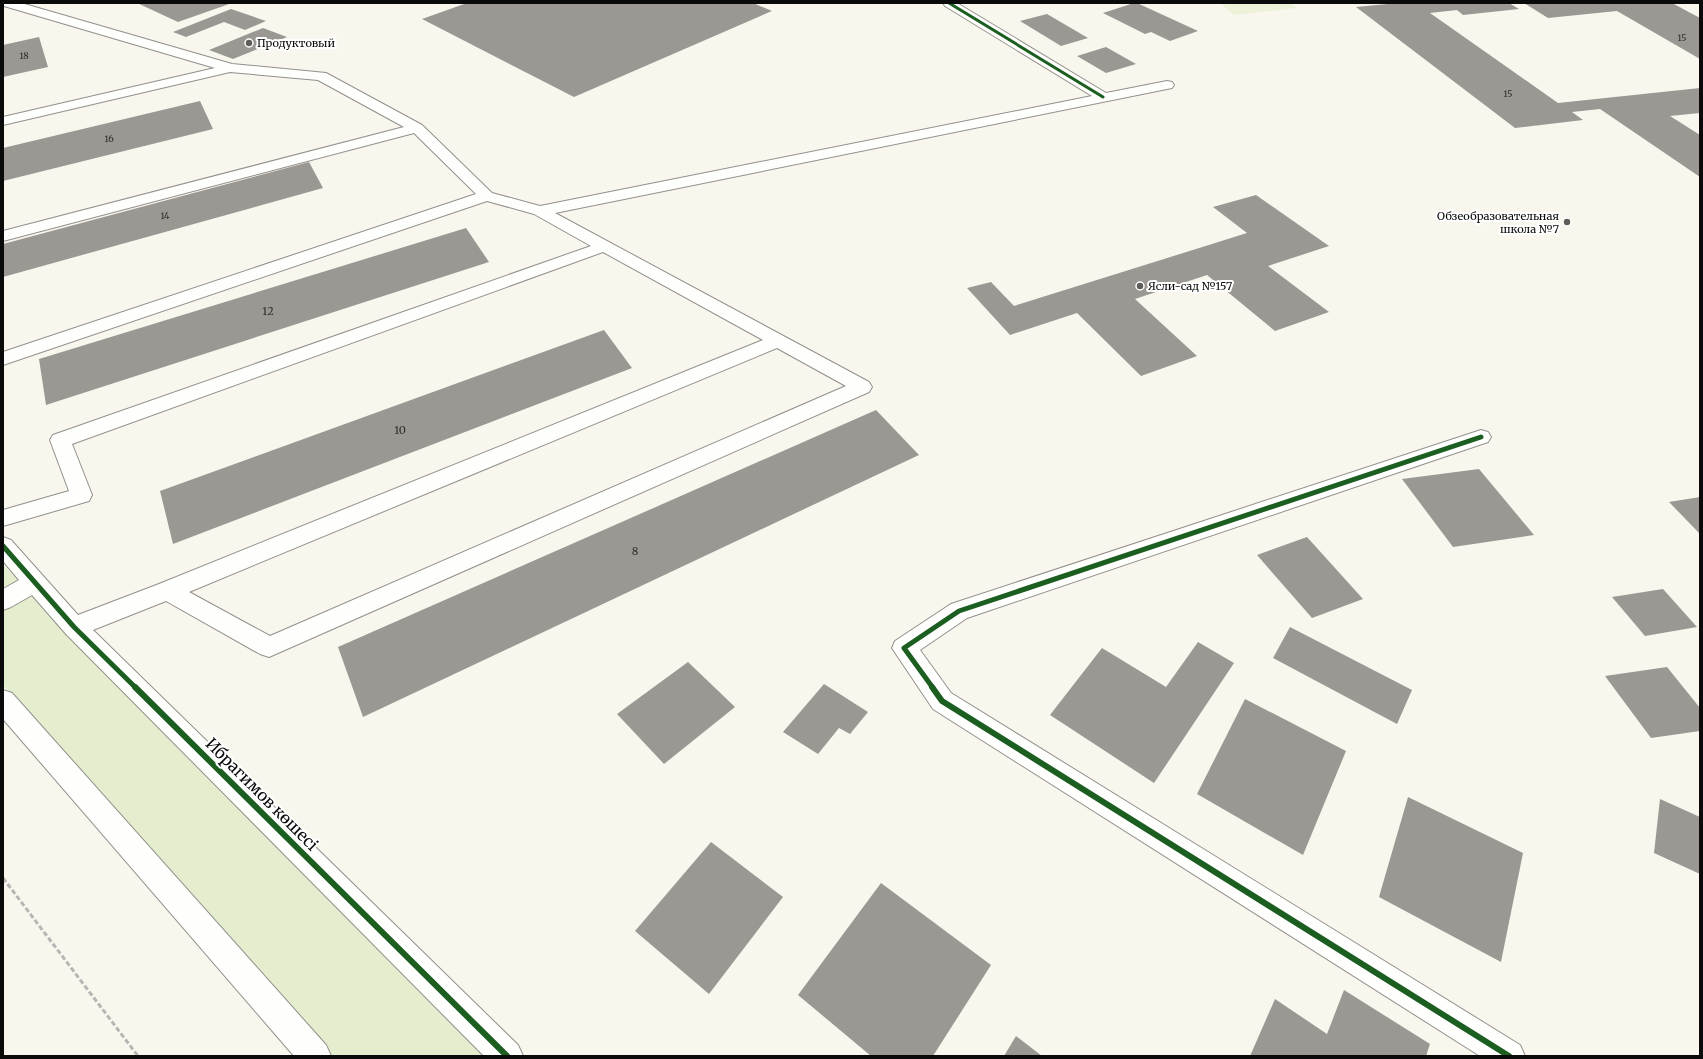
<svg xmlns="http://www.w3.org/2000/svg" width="1703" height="1059" viewBox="0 0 1703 1059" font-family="Merriweather,serif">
<rect width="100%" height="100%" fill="#f9f6ed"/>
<path fill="#e4edce" d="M3,565L23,585L486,1056H331L3,685Z"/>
<path fill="#edf1d8" d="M1220,3H1290L1297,8L1234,15Z"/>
<g fill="#9b9894">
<path d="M137,3H232L178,22Z"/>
<path d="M467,3H753L772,11L574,97L422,19Z"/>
<path d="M1134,3H1137L1198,31L1170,41L1151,32L1145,34L1103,13Z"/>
<path d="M1398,3H1509L1519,9L1463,15L1457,10L1430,13L1558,103L1700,88V113L1670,116L1700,135V177L1600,109L1572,112L1583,120L1515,128L1356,7Z"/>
<path d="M1524,3H1672L1700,18V59L1617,11L1548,18Z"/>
<path d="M231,9L266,21L245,30L224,22L186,37L173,32Z"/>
<path d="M1047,14L1088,38L1061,46L1020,21Z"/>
<path d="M263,28L287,37L233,59L209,50Z"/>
<path d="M39,37L48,67L3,77V45Z"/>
<path d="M1106,47L1136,64L1106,73L1077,56Z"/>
<path d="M200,101L213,129L3,181V148Z"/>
<path d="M309,162L323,188L3,277V244Z"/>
<path d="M1256,195L1329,246L1268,266L1329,312L1275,331L1207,275L1135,299L1197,356L1141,376L1077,313L1010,335L967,288L991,282L1014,306L1247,233L1213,207Z"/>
<path d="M466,228L489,262L46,405L39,359Z"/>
<path d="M604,330L632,368L173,544L160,491Z"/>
<path d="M876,410L919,455L363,717L338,647Z"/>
<path d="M1479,469L1534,535L1453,547L1402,479Z"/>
<path d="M1700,497V534L1669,502Z"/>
<path d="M1307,537L1363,599L1312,618L1257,555Z"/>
<path d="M1663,589L1697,627L1645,636L1612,597Z"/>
<path d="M1290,627L1412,690L1397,724L1273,658Z"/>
<path d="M1198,642L1234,663L1154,783L1050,715L1102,648L1166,687Z"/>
<path d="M688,662L735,707L664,764L617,714Z"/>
<path d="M1667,667L1700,708V731L1651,738L1605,676Z"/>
<path d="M824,684L868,712L850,734L839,728L818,754L783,732Z"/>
<path d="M1245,699L1346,751L1303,855L1197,794Z"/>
<path d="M1408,797L1523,853L1501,962L1379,897Z"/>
<path d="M1660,799L1700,817V874L1654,853Z"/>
<path d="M711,842L783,897L709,994L635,931Z"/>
<path d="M881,883L991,965L933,1056H871L798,995Z"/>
<path d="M1344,990L1430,1044L1426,1056H1250L1275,999L1327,1034Z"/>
<path d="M1016,1036L1042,1056H1004Z"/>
</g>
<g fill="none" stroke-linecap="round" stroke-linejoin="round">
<defs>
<g id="minor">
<path d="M3,3H21L232,64L326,73L422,125L492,193L540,206L1092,96L945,6L943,3H957L1106,93L1167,81L1172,82L1174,85L1172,88L1167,89L555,213L869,382L872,387L869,392L269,657L260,654L166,601L93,630L518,1045L523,1056H484L66,634L32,595L11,607L3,610V589L19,580L3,561V537L11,540L78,615L159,584L763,340L603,252L72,444L92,495L89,501L3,526V510L69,491L50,440L53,435L591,246L534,214L487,201L3,365V352L476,194L414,133L3,241V231L404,127L318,80L230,72L3,125V117L215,68L4,6ZM777,348L846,386L270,636L189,592Z"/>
<path d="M1481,430L1488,432L1491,437L1488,442L967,618L920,650L951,693L1520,1045L1525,1056H1480L933,709L892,648L895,641L951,604Z"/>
<path d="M3,690L12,693L326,1045L331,1056H294L3,719Z"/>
</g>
</defs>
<use href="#minor" stroke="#92908c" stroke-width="2"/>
<path stroke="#b7b6b5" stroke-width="3" stroke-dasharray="5 2.5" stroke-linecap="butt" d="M3,878L138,1056"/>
<use href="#minor" fill="#fefefc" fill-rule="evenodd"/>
<defs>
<path id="cycleway-far2" d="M949,3L1103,97"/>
<g id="cycleway-far1">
<path d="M3,546L74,627L136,688"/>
<path d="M933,688L904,648L959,611L1481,437"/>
</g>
<g id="cycleway">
<path d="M135,687L507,1056"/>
<path d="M932,687L942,701L1509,1056"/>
</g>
</defs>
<use href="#cycleway-far2" stroke="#fff" stroke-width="4.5"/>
<use href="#cycleway-far1" stroke="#fff" stroke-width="8"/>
<use href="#cycleway" stroke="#fff" stroke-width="9"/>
<use href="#cycleway-far2" stroke="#1b5e20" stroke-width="3"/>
<use href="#cycleway-far1" stroke="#1b5e20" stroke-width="5"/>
<use href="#cycleway" stroke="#1b5e20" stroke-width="6"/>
</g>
<g fill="#5e5d59" stroke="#fff" stroke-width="1.5">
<circle cx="249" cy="43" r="4"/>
<circle cx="1567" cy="222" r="4"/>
<circle cx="1140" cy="286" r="4"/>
</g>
<g text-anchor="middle" stroke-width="4" stroke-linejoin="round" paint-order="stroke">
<g font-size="9" fill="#2e2e2c">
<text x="1682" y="41">15</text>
<text x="24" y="59">18</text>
<text x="1508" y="97">15</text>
<text x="109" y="142">16</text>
<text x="165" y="219">14</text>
</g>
<g font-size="11" fill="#0a0a0a" stroke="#fff" text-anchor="start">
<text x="257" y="47">Продуктовый</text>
<text x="1559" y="220" text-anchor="end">Обзеобразовательная<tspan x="1559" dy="13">школа №7</tspan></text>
<text x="1148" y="290">Ясли-сад №157</text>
</g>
<g font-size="11" fill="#2e2e2c">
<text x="268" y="315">12</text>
<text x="400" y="434">10</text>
<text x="635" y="555">8</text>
</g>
<g font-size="16" fill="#0a0a0a" stroke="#fff">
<text transform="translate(262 794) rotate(45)" y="6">Ибрагимов көшесі</text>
</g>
</g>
<rect width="1703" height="1059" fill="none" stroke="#0a0a0a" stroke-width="8"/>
</svg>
